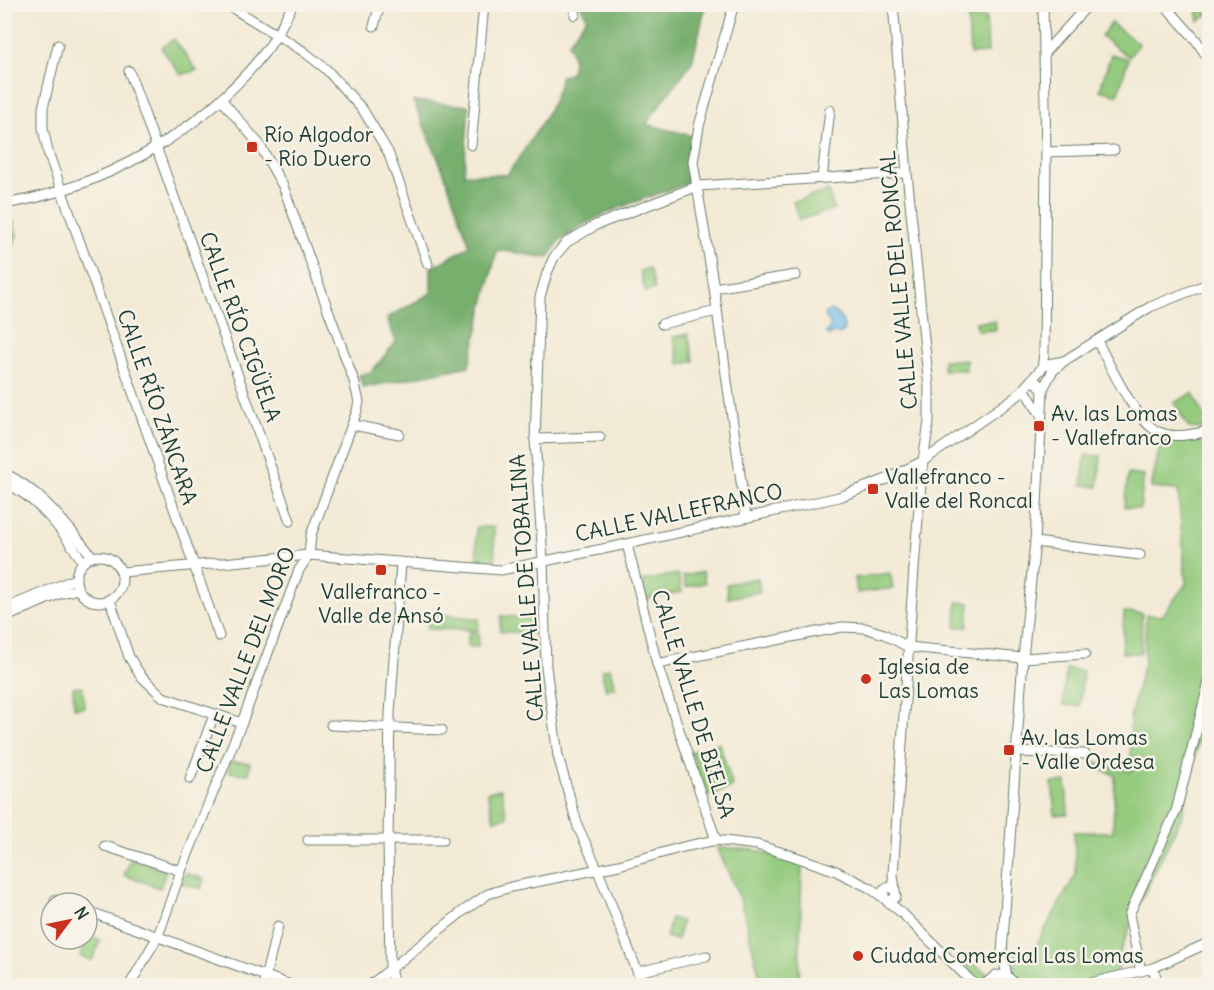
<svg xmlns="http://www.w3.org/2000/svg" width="1214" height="990" viewBox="0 0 1214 990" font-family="Delius,sans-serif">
<rect width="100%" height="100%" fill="#f7f3e8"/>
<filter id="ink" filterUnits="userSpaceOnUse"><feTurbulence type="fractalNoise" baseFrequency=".0167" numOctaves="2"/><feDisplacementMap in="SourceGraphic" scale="12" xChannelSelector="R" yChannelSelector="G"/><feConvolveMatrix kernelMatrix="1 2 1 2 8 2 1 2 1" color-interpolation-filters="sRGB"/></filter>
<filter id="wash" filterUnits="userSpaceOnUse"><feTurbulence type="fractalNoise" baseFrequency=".008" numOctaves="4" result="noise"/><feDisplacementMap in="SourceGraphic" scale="24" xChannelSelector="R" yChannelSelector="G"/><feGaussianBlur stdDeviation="1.35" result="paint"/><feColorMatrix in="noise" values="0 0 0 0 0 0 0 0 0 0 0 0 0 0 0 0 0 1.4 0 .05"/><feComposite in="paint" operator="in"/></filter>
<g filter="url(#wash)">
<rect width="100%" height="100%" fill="#f3ead5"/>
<g fill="#94cb7e" stroke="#5a8459" stroke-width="1.5">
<rect x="946" y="5" width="18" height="9"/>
<path d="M1196,5H1209V14L1199,21Z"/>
<path d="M986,17L988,53L970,54L968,18Z"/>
<path d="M1111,23L1139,44L1129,57L1101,36Z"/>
<path d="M174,39L197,70L181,75L161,48Z"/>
<path d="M1111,54L1128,59L1118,95L1100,90Z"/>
<path d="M828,191L834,209L799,220L793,202Z"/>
<path d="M5,218H12L17,235L5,263Z"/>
<path d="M649,268L655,289L645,292L640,271Z"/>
<path d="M995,321L996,330L977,331L976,322Z"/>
<path d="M688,334L694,361L680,365L673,337Z"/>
<rect x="943" y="360" width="23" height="10"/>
<path d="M1193,393L1209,426V429L1189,428L1174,403Z"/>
<path d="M1162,435L1185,438L1209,436V689L1182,816L1139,904L1120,952L1117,981C1098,983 1037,990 1021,984C1017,983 1016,981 1013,978L1016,951L1032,952L1076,874L1074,832H1113L1115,775L1092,766L1094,762L1131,772L1130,716L1144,663L1146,615L1162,616L1186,584L1178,490L1151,488Z"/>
<path d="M1085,455L1101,456L1098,487L1082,485Z"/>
<path d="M1128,474L1144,476L1140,509L1124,507Z"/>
<path d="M476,527H494L495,563H477Z"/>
<path d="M703,572L705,583L686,587L683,576Z"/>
<path d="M890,573L893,588L857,593L855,578Z"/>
<path d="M678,574L682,592L646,599L642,581Z"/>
<path d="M758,578L760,592L728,598L726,584Z"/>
<path d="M957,602L970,603L968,627H956Z"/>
<path d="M428,612L479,619L478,630L427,629Z"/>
<path d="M1124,612L1142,613L1141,653H1122Z"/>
<path d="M501,616L535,618L534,634L500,631Z"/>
<path d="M469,632L479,633L478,647L467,646Z"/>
<path d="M610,668L615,687L606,690L601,670Z"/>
<path d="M1066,669L1083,671L1080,706L1063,705Z"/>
<path d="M83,686L84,707L74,708L73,687Z"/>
<path d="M719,743L733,787L706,796L691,752Z"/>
<path d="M230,761L250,763L249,774L228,772Z"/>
<path d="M1066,782L1068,814L1055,815L1052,783Z"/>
<path d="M501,789L507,817L494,820L487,792Z"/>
<path d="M717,847L755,850L802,863L799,985H762L740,899Z"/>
<path d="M131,858L166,871L160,888L124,875Z"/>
<path d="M185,873L204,879L201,889L181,883Z"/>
<path d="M671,918L682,921L677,940L666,937Z"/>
<path d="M88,935L100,940L92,961L80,956Z"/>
<path d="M973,961C977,968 983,969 989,975L981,981L976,980L965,967Z"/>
</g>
<path fill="#77af6d" stroke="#4b7650" stroke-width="1.5" d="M582,5H706L692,62L646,124L690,135L688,179L685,184C644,200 596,211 562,240C556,244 552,252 548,258L497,250L469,366L363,388L359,375L371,372L396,342L387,318L431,293V268L470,246L443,170L413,101L469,106L464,174L507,175C523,151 559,104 560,76L570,74C575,63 573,53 568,43L587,17L581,7Z"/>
<path fill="#70beea" stroke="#487e8f" stroke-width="1.5" d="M830,310C839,314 845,321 844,331L839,334L834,333L829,336L826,333L831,325L824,314Z"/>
</g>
<g filter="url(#ink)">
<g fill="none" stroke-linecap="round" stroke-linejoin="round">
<defs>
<g id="minor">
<path d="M226,4L303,51L326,69L363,110L388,152L428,264"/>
<path d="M734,4L699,126L693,162L714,288L746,517"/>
<path d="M893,4L907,173L929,387V422L923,461L915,554L893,875L896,897L888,902L884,898V889L890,887L895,891"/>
<path d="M1164,4L1196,40L1210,61"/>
<path d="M575,15L576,4"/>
<path d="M374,26L380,4"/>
<path d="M58,45L43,108V128L48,152L219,636"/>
<path d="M1045,52L1089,4"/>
<path d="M129,71L290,521"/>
<path d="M471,145L484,4"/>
<path d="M1046,152L1114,150"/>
<path d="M822,178L830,110"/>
<path d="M4,204C104,188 203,131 265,52C277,38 284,20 293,4"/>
<path d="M714,288L796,275"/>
<path d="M662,324L717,311"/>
<path d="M1097,341C1109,363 1136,423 1159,432C1174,439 1194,434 1210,431"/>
<path d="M1042,368L1044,353L1046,152L1043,4"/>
<path d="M1025,388C1027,397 1036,406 1041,415"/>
<path d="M1043,389L1052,372L1064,361L1150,307L1210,283"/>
<path d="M353,425L399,434"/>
<path d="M535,439L600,437"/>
<path d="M4,473C42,491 66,525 92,556"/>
<path d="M4,482C38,498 63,531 83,562"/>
<path d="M1035,542L1140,555"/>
<path d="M627,544L657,664L716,840"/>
<circle cx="99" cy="579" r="23"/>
<path d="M122,572L309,555L501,570L627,544L839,497L887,479L923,461L1017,396L1042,368L1048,364L1064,361"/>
<path d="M110,600L129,657L141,676L163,697L242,723"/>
<path d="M4,609L75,579"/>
<path d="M4,618L59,594L78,589"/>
<path d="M657,664L842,627L865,628L884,634L908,647L1023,658L1085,654"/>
<path d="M331,725L442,730"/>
<path d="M1016,752L1085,754"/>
<path d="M190,779L214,715"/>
<path d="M308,840H443"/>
<path d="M105,846L181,871"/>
<path d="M55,900L63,903"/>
<path d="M888,902L902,913L976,986"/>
<path d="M87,911L293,986"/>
<path d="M1153,968L1159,986"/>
<path d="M1141,971L1129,915L1176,811L1210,678"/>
<path d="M638,972L706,956"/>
<path d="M1007,976L1002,953L1023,658L1035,542L1043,391L1038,383L1031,382"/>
<path d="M4,982L14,986"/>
<path d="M129,986L158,936L181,871L244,717L299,570L309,555L311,535L357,411L359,402L354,381L283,186L259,144L221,99"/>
<path d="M263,986L278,926"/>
<path d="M369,986L462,912L488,894L511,887L619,865L683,847L716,840L757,845L790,855L834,870L870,888L884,898"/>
<path d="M394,986L390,968L388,840L390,713L401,563"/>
<path d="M643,986L597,868L578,827L558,756L546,667L543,560L535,439L540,297L547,273L554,257L567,242L596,225L698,186L907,173"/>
<path d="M983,986L996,975L1007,976L1017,986"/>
<path d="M1078,986L1153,968L1210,942"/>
</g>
</defs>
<use href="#minor" stroke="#697a6c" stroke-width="11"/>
<use href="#minor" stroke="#fff" stroke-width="9"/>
</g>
</g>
<g fill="#c8321e" stroke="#f7f3e8" stroke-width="2">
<rect x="246" y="141" width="12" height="12" rx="3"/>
<rect x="1033" y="420" width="12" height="12" rx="3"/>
<rect x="867" y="483" width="12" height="12" rx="3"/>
<rect x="375" y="564" width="12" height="12" rx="3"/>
<circle cx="866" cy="679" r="6"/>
<rect x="1003" y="744" width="12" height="12" rx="3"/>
<circle cx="858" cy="956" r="6"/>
</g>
<g text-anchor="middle" stroke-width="5" stroke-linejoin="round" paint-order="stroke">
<g font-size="21" fill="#1f3d34" stroke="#f7f3e8" text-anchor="start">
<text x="264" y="142">Río Algodor<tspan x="264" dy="24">- Río Duero</tspan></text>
<text x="1051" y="421">Av. las Lomas<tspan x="1051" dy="24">- Vallefranco</tspan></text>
<text x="885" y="484">Vallefranco -<tspan x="885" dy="24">Valle del Roncal</tspan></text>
<text x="381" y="599" text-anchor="middle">Vallefranco -<tspan x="381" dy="24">Valle de Ansó</tspan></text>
<text x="878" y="674">Iglesia de<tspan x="878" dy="24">Las Lomas</tspan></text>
<text x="1021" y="745">Av. las Lomas<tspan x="1021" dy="24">- Valle Ordesa</tspan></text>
<text x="870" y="963">Ciudad Comercial Las Lomas</text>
</g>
<g font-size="21" fill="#1f3d34" stroke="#f7f3e8">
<text transform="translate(899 280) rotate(-95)" y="7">CALLE VALLE DEL RONCAL</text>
<text transform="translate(240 327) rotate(70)" y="7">CALLE RÍO CIGÜELA</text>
<text transform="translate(157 407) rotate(71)" y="7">CALLE RÍO ZÁNCARA</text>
<text transform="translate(679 513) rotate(-12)" y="7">CALLE VALLEFRANCO</text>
<text transform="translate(527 588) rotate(-94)" y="7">CALLE VALLE DE TOBALINA</text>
<text transform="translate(246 660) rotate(-69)" y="7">CALLE VALLE DEL MORO</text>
<text transform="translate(693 704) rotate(73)" y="7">CALLE VALLE DE BIELSA</text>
</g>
</g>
<rect width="1214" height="990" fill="none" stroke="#f7f3e8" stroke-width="24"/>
<g transform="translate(69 921) rotate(58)"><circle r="28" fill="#f7f3e8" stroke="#a1aaa0" stroke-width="1.5"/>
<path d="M0-4.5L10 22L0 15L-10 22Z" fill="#c8321e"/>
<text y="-9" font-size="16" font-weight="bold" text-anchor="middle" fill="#1f3d34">N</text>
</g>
</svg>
